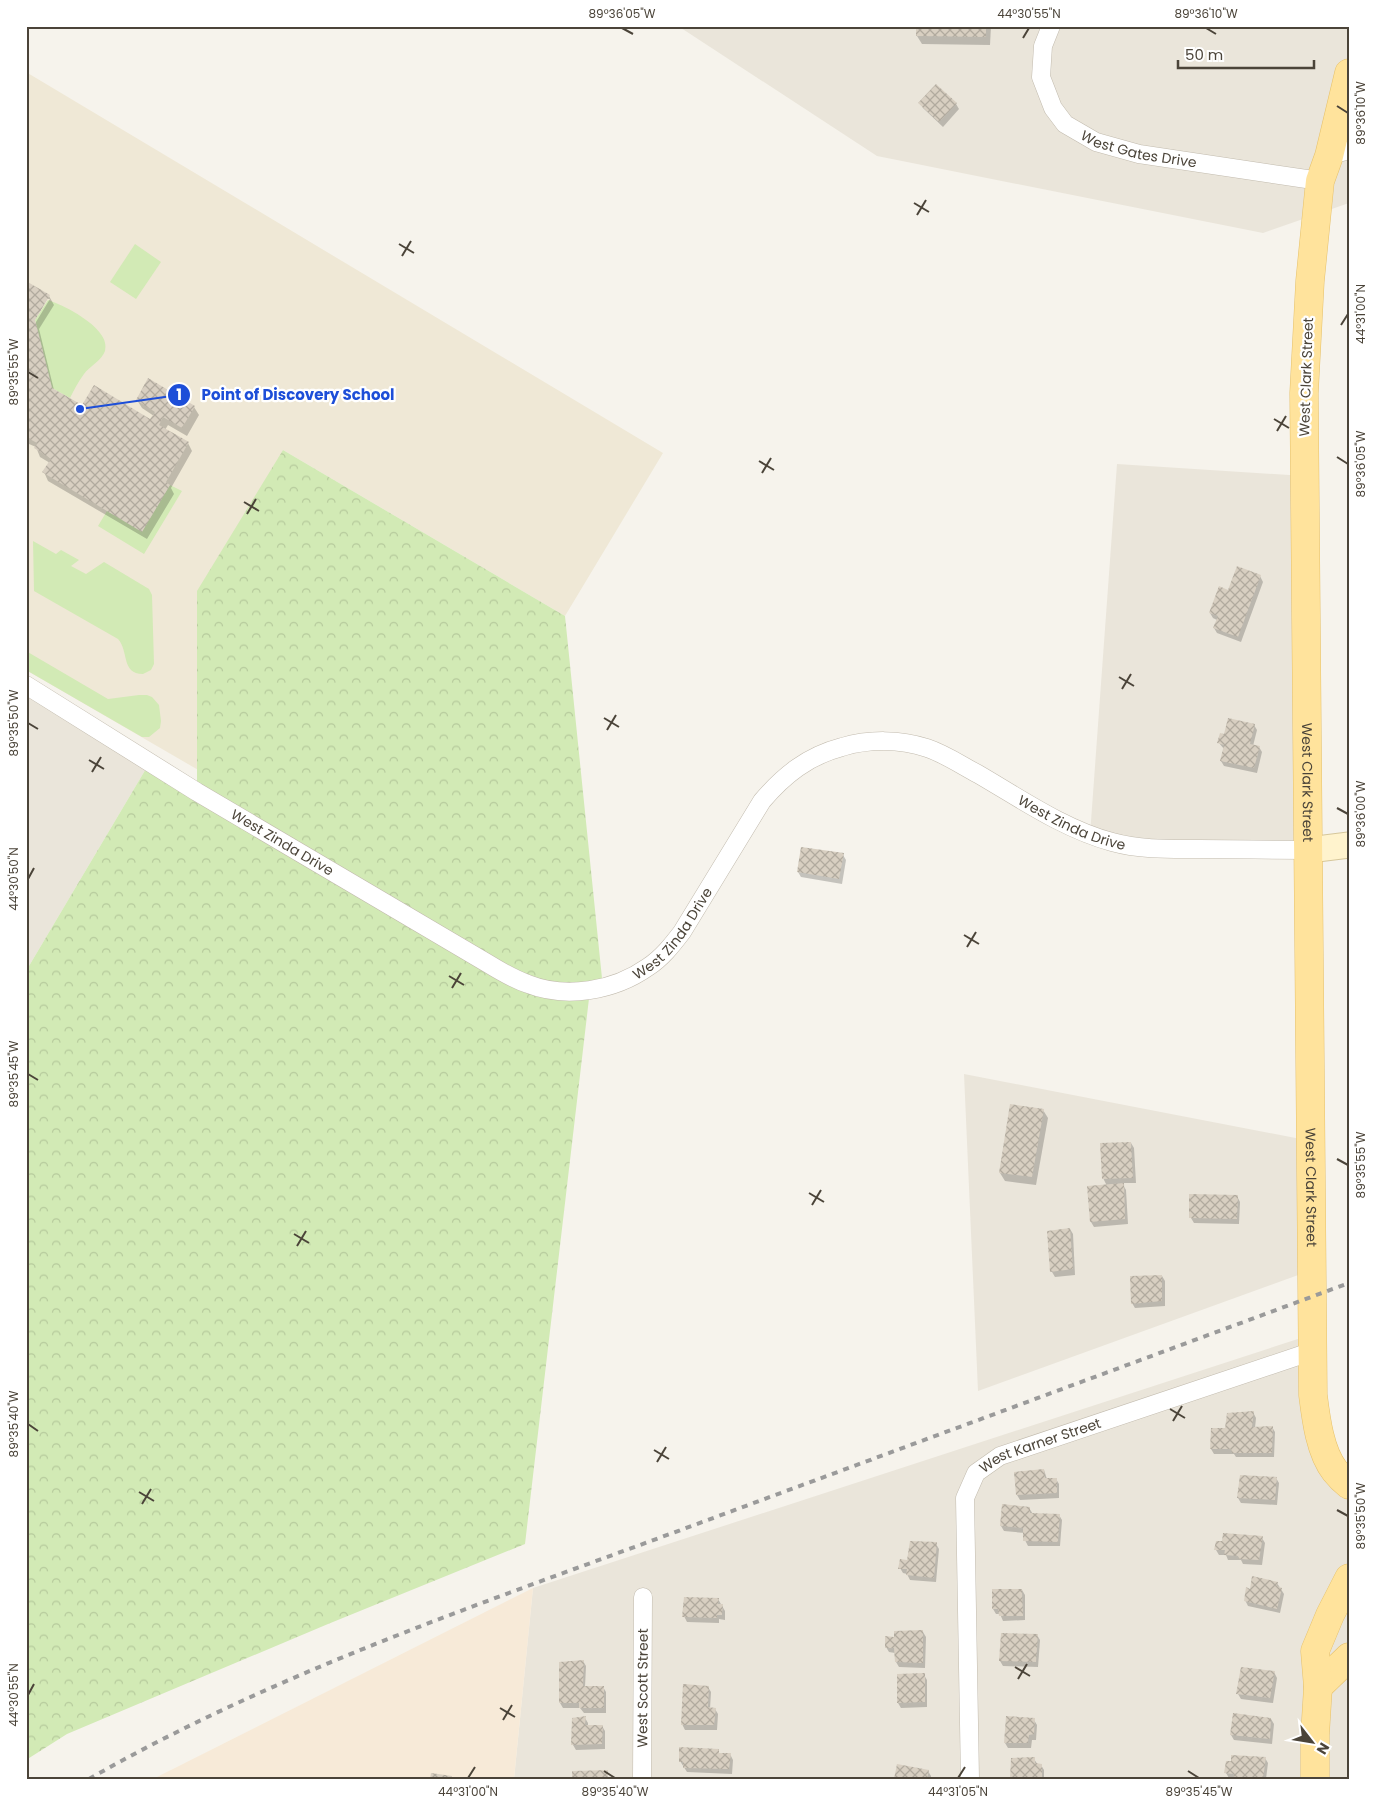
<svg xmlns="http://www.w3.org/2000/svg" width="1375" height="1805" viewBox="0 0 1375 1805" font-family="Poppins,sans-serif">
<defs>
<pattern id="forest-crowns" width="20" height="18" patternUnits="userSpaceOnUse" patternTransform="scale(1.25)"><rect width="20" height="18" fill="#d2eab5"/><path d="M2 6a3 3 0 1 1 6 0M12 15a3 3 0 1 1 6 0" fill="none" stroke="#b6ca9c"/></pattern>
<pattern id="building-cross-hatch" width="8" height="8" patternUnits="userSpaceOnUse" patternTransform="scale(1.25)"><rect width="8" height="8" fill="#d8cfc1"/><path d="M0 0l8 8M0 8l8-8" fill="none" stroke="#b1aa9e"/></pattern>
</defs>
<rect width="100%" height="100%" fill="#f6f3ec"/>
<g fill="#eae5da">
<path d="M678,26H1349V203L1263,233L877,156Z"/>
<path d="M1117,464L1305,476L1309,850L1090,835Z"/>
<path d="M26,687L150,762L26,971Z"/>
<path d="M964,1074L1311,1141L1312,1270L978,1391Z"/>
<path d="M1304,1337L1323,1458L1349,1482V1779H514L533,1588Z"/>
</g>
<path fill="#f7ead8" d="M533,1588L514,1779H153Z"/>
<path fill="#efe8d6" d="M26,72L663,453L565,616L283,450L200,771L26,670Z"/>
<g fill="#d2eab5">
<path d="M135,244L161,262L136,299L110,282Z"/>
<path d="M48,300C64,305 112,329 105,351C102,360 89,367 84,374C78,382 74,390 70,398L52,388L35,320Z"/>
<path d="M170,485L182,491L144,554L98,526L107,511L142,531Z"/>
<path d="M33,541L56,554L61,550L79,560L71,566L86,574L104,562L149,589L152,595L154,664L151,670L143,674C121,674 129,651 118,639L34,591Z"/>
<path d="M26,651L108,699L139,695H147L152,697L159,705L161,721L160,728L149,737H142L26,670Z"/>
</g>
<path fill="url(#forest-crowns)" d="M283,450L565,616L603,988L590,990L525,1544L328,1624L67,1734L26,1760V971L150,762L197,791V591Z"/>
<g fill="#0003" fill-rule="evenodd">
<path d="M918,26H991L990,45L922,44L917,36Z"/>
<path d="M920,103L956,104L959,109L943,127L923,108Z"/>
<path d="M26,283L49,296L54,305L39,329L54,390L82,407L151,421L154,416L142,408L137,400L194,407L199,415L187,436L168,425L165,430L188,443L192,451L171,488L174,494L147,539L48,481L44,472L50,463L40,457L36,447L29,444H26ZM47,299H50L33,327L31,325Z"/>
<path d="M1260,576L1263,582L1241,642L1217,633L1214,628L1217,620L1213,618L1210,613L1228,591Z"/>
<path d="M1254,725L1257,730L1253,746L1259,747L1262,752L1257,773L1224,766L1221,761L1224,749L1219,743L1225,735Z"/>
<path d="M843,855L846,860L842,884L801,877L798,872Z"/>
<path d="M1043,1110L1048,1118L1036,1185L1005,1181L1000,1173Z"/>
<path d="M1131,1143L1134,1148L1136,1183H1122L1126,1190L1128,1224L1094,1227L1091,1222L1089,1187L1107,1186L1103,1178Z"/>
<path d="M1237,1196L1240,1202L1239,1224L1194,1223L1191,1218Z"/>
<path d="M1070,1229L1073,1234L1075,1275L1055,1277L1052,1272L1049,1232Z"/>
<path d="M1162,1276L1165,1281V1306L1135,1308L1132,1303Z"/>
<path d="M1253,1412L1256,1418L1255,1428L1272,1427L1275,1432L1274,1457H1236L1234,1454H1214L1211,1449L1226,1429Z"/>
<path d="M1044,1470L1047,1479H1056L1059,1484V1498L1020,1500L1017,1495Z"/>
<path d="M1276,1478L1279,1483L1277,1505L1241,1503L1238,1498Z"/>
<path d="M1029,1508L1033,1514L1059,1515L1062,1520L1060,1546H1028L1025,1540V1533L1004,1531L1001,1526Z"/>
<path d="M1262,1538L1265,1543L1262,1565L1243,1564L1241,1560H1228L1226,1555H1219L1216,1550Z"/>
<path d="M936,1544L939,1549L936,1582L910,1580L907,1574L903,1573L900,1568Z"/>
<path d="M1277,1583L1284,1594L1280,1613L1248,1606L1245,1600L1251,1590Z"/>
<path d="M1022,1590L1025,1595V1620L1003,1621L1000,1614H996L993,1609Z"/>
<path d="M718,1599L725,1611V1620L719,1619V1623L687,1622L684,1616Z"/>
<path d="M923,1632L926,1637L925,1668L899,1667L896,1662L895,1653L889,1652L886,1647L895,1638Z"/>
<path d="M1002,1634L1037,1635L1040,1640L1038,1667L1003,1666L1000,1661Z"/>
<path d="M583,1661L586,1666L585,1687H603L606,1692V1713H584L580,1708H563L560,1703V1663Z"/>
<path d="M1274,1672L1277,1678L1273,1703L1241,1699L1238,1694Z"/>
<path d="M898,1675H924L927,1680V1707L901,1708L898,1703Z"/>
<path d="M708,1687L711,1692L710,1709H715L718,1714L717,1730H685L682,1724Z"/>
<path d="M585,1718L588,1723V1726H602L605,1731V1749L576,1750L573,1745Z"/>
<path d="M1271,1719L1274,1724L1272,1744L1234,1740L1231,1735Z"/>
<path d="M1034,1720L1037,1725L1036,1740H1032L1031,1748H1008L1005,1743Z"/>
<path d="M718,1751L720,1755L730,1754L733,1760L732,1774L687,1772L680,1761Z"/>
<path d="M1265,1758L1268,1763L1266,1779L1229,1778L1226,1773Z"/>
<path d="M1034,1759L1038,1765H1041L1044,1770V1779H1012V1760Z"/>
<path d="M928,1771L931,1776V1779H895Z"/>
</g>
<g fill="url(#building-cross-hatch)">
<path d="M916,26H986V37L916,36Z"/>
<path d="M936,84L957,103L939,122L918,103Z"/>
<path d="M26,281L50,295L35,320L52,388L82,405L94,385L150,419L155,412L136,400L148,378L195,406L182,428L163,417L159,425L189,442L166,482L170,485L142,532L42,472L51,459L34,448L37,443L26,437Z"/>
<path d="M1237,566L1261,575L1238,637L1213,628L1218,616L1209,613L1219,586L1228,590Z"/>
<path d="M1228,718L1255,724L1250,744L1260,746L1254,768L1220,761L1224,745L1217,743L1220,733L1224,734Z"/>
<path d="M801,847L844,853L839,879L797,872Z"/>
<path d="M1010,1104L1044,1109L1032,1177L999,1173Z"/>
<path d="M1131,1142L1133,1178L1102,1179L1100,1143Z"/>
<path d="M1124,1183L1125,1219L1090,1222L1087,1186Z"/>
<path d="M1189,1194L1238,1195L1237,1219L1189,1218Z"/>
<path d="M1070,1228L1073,1269L1050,1272L1047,1231Z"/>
<path d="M1162,1275V1301L1131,1304L1130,1276Z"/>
<path d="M1254,1411L1252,1427L1273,1426L1272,1453H1232L1231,1449H1210L1211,1428H1225L1227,1413Z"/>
<path d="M1044,1469L1045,1478H1057V1493L1016,1495L1014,1472Z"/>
<path d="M1240,1475L1277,1477L1275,1500L1237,1498Z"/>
<path d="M1002,1504L1030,1507V1513L1060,1514L1058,1542L1023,1541V1528L1000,1526Z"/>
<path d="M1223,1533L1263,1536L1259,1560L1239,1559L1238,1556L1224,1555L1225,1550H1214L1216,1541H1222Z"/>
<path d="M910,1541L937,1542L934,1578L906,1575L907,1569H898L900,1559L907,1560Z"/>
<path d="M1252,1576L1278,1582L1277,1586L1282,1588L1277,1609L1244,1601L1246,1587L1250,1589Z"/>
<path d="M992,1589H1022L1023,1616H999L998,1609H992Z"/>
<path d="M684,1597L719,1598L718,1604H723L722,1615H717V1618L682,1617Z"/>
<path d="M923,1630V1663L895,1662L894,1648H885V1636L894,1637V1631Z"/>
<path d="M1001,1633L1038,1634L1036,1662L999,1661Z"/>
<path d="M584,1660L583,1686H604V1708H579V1703H559V1662Z"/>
<path d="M1241,1667L1275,1671L1270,1698L1236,1694Z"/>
<path d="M925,1673V1702L897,1703V1674Z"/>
<path d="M683,1684L709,1686L708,1707L716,1708L714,1725H681Z"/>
<path d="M1233,1713L1271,1718L1270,1739L1230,1735Z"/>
<path d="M586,1716L585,1725H603L602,1744L571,1745L572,1718Z"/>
<path d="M1006,1716L1035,1718L1034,1734L1029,1735L1028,1743H1004Z"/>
<path d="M679,1747L719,1749V1753H731L729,1769L683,1768V1762H679Z"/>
<path d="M1231,1755L1266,1757L1263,1779L1234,1778V1774L1224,1773L1226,1761H1231Z"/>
<path d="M1035,1757V1763L1042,1764V1779L1010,1778L1011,1758Z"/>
<path d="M897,1764L929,1770L927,1779H894Z"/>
<path d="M608,1770V1779H572V1771Z"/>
<path d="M431,1773L452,1776V1779H430Z"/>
</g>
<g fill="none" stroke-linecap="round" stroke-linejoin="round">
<defs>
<g id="street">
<path id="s1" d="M1051,26L1043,46L1041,77L1053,108L1065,124L1096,142L1139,154L1320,181"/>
<path d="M1329,156L1349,150"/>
<path id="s2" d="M26,685L197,792L487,963C500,971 513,979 528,984C566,999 614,991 648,967C662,958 672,945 682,932L762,801C784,775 808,756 842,747C869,739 900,739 927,748C945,754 961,765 978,774C1021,799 1064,829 1112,842C1141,850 1170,849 1199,849C1236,849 1272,850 1309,850"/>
<path id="s3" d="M642,1779L643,1597"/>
<path id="s4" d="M970,1779L965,1498L976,1473L1000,1456L1313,1351"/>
</g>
<path id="secondary" d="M1309,850L1349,845"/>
<g id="primary">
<path id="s5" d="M1349,73L1329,156L1320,181L1310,281L1304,393L1313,1395C1316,1419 1320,1452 1335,1471C1339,1476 1344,1481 1349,1485"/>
<path d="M1318,1687L1349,1657"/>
<path d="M1315,1779V1735L1318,1687L1315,1651L1330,1615L1349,1578"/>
</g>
</defs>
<use href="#street" stroke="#c2bbae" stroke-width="19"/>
<use href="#secondary" stroke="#d6c79b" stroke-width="27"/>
<use href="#primary" stroke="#e6c16a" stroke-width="29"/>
<use href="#street" stroke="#fff" stroke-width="18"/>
<use href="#secondary" stroke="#fff3cd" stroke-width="25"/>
<use href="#primary" stroke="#ffe39c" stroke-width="28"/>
<path stroke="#9a9a9a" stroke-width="4" stroke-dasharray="6 6" stroke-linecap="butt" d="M89,1779C269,1676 466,1609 659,1538C889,1453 1119,1368 1349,1283"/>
</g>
<path fill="none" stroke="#4b4439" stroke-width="2" d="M622,28L633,34M1206,28L1216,34M1023,38L1029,28M1337,106L1348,113M914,203L929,212M917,215L926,200M399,244L414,253M402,256L411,241M1341,325L1348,314M28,372L38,378M1274,419L1289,428M1277,431L1286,416M1337,457L1348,464M759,461L774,470M762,473L771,458M244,502L259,511M247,514L256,499M1119,677L1134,686M1122,689L1131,674M604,718L619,727M28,723L38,729M607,730L616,715M89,760L104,769M92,772L101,757M1337,808L1348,814M28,879L34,868M964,935L979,944M967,947L976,932M449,976L464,985M452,988L461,973M28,1074L38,1080M1337,1159L1348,1165M809,1193L824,1202M812,1205L821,1190M294,1234L309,1243M297,1246L306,1231M1170,1409L1185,1418M1173,1421L1182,1406M28,1424L38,1431M654,1450L669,1459M657,1462L666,1447M139,1492L154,1501M142,1504L151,1489M1337,1510L1348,1516M1015,1667L1030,1676M1018,1679L1027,1664M28,1695L34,1684M500,1708L515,1717M503,1720L512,1705M604,1771L615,1778M1188,1771L1199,1778M468,1778L475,1767M958,1778L965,1767"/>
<g text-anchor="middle" stroke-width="4.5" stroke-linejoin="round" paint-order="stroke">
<g font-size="14" fill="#4b4439" stroke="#fff">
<text dy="5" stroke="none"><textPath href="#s1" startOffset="185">West Gates Drive</textPath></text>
<text transform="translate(1306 377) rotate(-88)" y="5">West Clark Street</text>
<text dy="5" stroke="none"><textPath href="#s5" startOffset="714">West Clark Street</textPath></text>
<text dy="5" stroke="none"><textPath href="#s2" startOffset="1261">West Zinda Drive</textPath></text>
<text dy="5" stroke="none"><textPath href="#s2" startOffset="301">West Zinda Drive</textPath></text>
<text dy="5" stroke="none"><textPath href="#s2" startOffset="752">West Zinda Drive</textPath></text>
<text dy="5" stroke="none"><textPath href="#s5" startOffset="1119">West Clark Street</textPath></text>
<text dy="5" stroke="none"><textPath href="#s4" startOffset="379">West Karner Street</textPath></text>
<text dy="5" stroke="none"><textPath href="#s3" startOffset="91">West Scott Street</textPath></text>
</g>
</g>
<path fill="none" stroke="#1d4ed8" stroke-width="2" d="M80 409L179 395"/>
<g fill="#1d4ed8" stroke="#fff" stroke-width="2">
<circle cx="80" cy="409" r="5"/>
<circle cx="179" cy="395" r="12"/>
</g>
<g font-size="15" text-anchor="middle" font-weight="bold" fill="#fff">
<text x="179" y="400">1</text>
</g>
<g font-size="15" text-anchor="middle" font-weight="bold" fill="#1d4ed8" stroke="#fff" stroke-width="4.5" stroke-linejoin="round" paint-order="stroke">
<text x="298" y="400">Point of Discovery School</text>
</g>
<rect width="1375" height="1805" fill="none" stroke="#ffffff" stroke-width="55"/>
<g transform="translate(1312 1742) rotate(121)" stroke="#ffffff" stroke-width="4" paint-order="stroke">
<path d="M0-4L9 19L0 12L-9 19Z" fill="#4b4439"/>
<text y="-8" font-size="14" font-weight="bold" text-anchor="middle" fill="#4b4439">N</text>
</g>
<path d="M1178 60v8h136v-8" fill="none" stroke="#4b4439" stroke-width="2.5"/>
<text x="1185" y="60" font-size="15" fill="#4b4439" stroke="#ffffff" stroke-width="4" paint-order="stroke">50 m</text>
<rect x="28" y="28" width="1320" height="1750" fill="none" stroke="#4b4439" stroke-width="2"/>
<g font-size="12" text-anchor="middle" fill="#4b4439">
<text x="622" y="18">89°36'05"W</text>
<text x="1029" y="18">44°30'55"N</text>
<text x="1206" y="18">89°36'10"W</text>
<text transform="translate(1361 113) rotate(-90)" y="4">89°36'10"W</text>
<text transform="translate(1361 314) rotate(-90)" y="4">44°31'00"N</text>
<text transform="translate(14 372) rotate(-90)" y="4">89°35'55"W</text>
<text transform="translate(1361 464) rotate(-90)" y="4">89°36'05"W</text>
<text transform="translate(14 723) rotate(-90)" y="4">89°35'50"W</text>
<text transform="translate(1361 814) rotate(-90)" y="4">89°36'00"W</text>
<text transform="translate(14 879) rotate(-90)" y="4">44°30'50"N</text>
<text transform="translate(14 1074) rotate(-90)" y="4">89°35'45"W</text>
<text transform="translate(1361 1165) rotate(-90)" y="4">89°35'55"W</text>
<text transform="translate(14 1424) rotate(-90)" y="4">89°35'40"W</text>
<text transform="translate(1361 1516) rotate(-90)" y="4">89°35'50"W</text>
<text transform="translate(14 1695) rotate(-90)" y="4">44°30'55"N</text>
<text x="468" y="1796">44°31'00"N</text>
<text x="615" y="1796">89°35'40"W</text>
<text x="958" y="1796">44°31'05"N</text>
<text x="1199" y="1796">89°35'45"W</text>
</g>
</svg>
